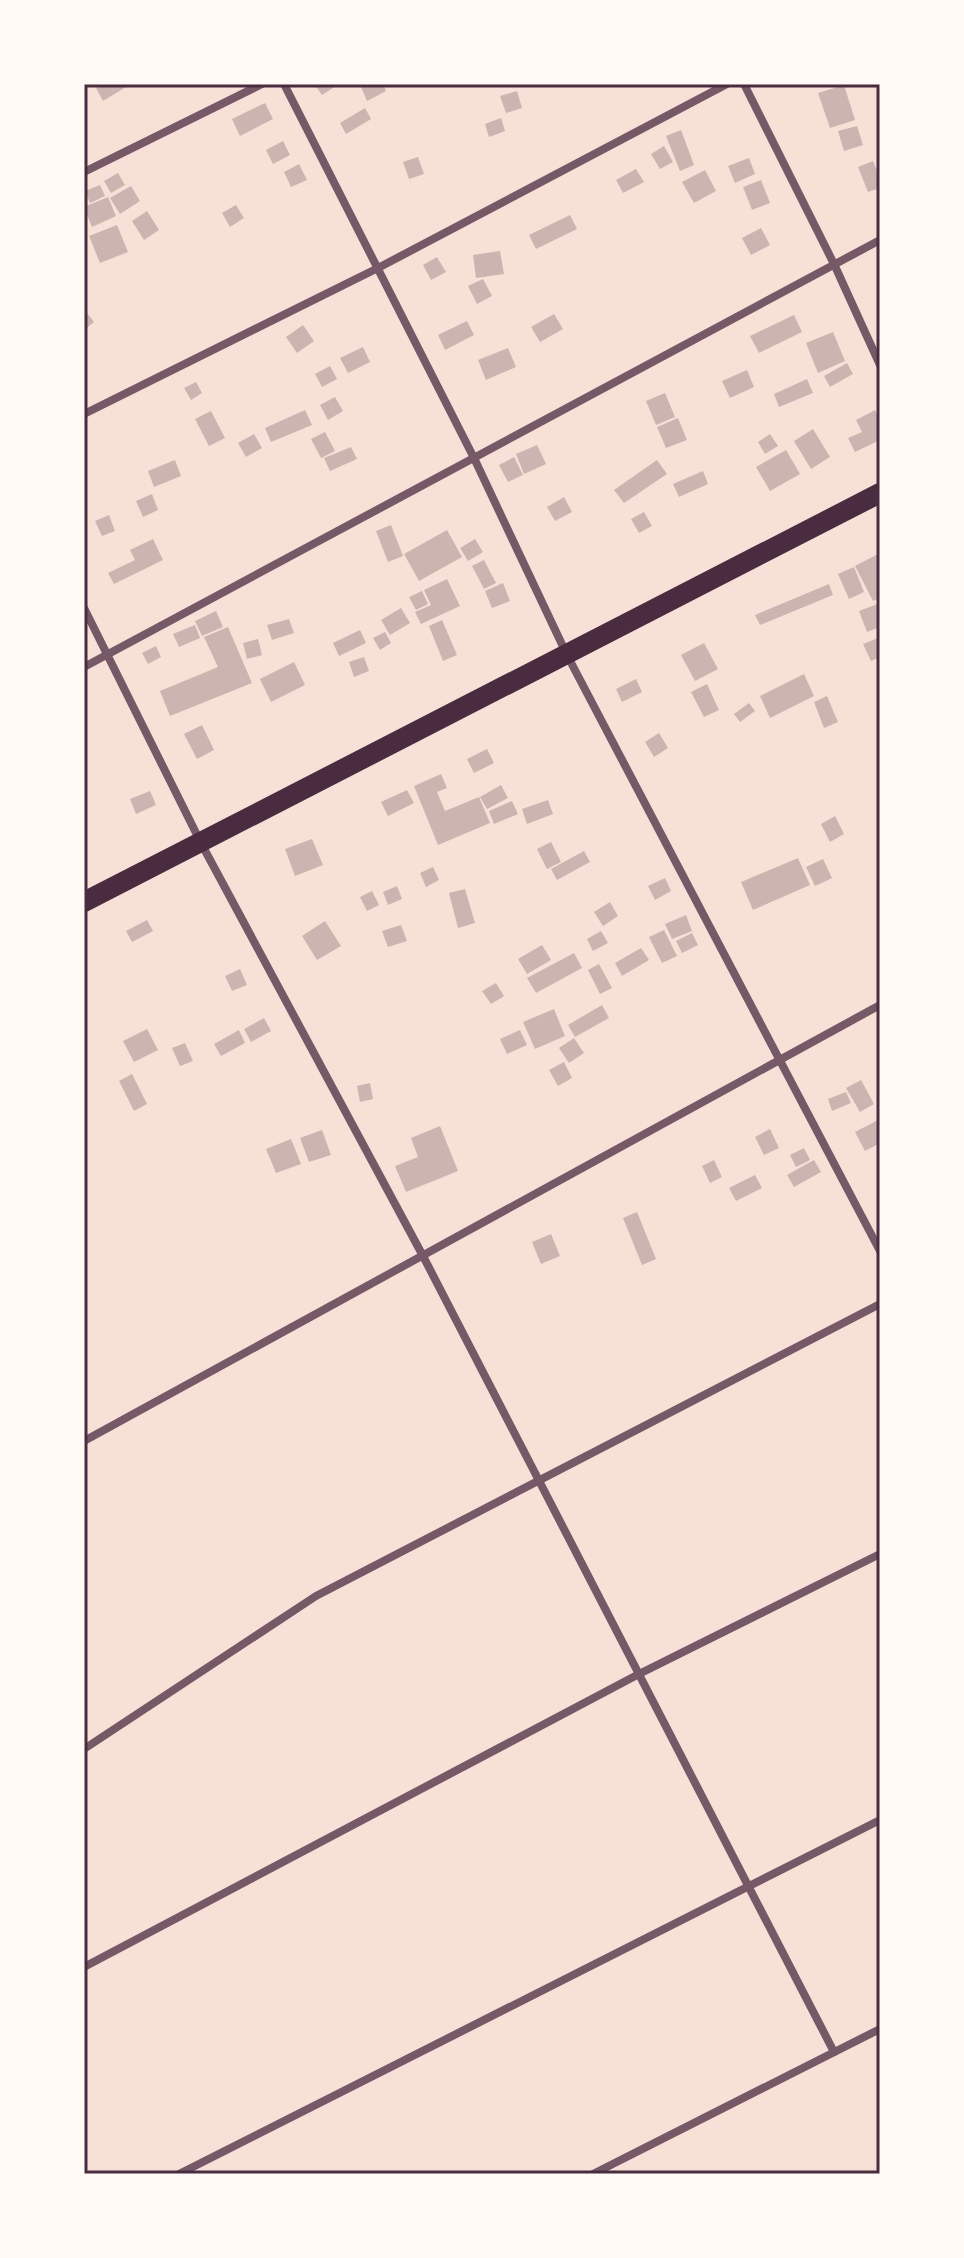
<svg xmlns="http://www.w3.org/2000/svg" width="964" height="2258" viewBox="0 0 964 2258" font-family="'DM Sans',sans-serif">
<rect width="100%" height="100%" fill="#f7e1d7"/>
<g fill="#ccb4b1">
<path d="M104,84H124L126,87L103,101L96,88Z"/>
<path d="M314,84H339L322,95Z"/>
<path d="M368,84H383L386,91L367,101L361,87Z"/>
<path d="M844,85L855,120L830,128L818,93Z"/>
<path d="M517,91L522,108L506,113L500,96Z"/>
<path d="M265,103L273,119L240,136L232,119Z"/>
<path d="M365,108L371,119L346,134L340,123Z"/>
<path d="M501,118L505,131L489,137L485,124Z"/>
<path d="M857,126L863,145L844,151L838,131Z"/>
<path d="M681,130L694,165L680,171L666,136Z"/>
<path d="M283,141L290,155L273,164L266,150Z"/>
<path d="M664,146L673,162L660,169L651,154Z"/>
<path d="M418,157L424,174L409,179L403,162Z"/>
<path d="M749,158L755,174L735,183L728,166Z"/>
<path d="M873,161L880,178V188L868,192L858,167Z"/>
<path d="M299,164L307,180L291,187L284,172Z"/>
<path d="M636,169L644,182L623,193L616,180Z"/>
<path d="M705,170L716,191L694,203L682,182Z"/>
<path d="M118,173L125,185L111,193L104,181Z"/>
<path d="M761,180L770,203L752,210L743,187Z"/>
<path d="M100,185L105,196L90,203L85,191Z"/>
<path d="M131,186L140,201L120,214L110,198Z"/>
<path d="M108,197L116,216L92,227L84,207Z"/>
<path d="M236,205L244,218L230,227L222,213Z"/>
<path d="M147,211L159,230L144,240L132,221Z"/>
<path d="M570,215L577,229L536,249L529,235Z"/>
<path d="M117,225L128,252L100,263L89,236Z"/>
<path d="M761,228L770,245L751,255L742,238Z"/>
<path d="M500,251L504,274L476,278L473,255Z"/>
<path d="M437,257L446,272L431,280L423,265Z"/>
<path d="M483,279L492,296L477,304L468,286Z"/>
<path d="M84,309L94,322L84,330Z"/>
<path d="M554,314L563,329L540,342L531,327Z"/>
<path d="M794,315L802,332L759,353L750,336Z"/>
<path d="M467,321L474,335L445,350L438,335Z"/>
<path d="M303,325L314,341L297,353L286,337Z"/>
<path d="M833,332L845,361L818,373L806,343Z"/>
<path d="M363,347L370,362L348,373L340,358Z"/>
<path d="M508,348L516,367L486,380L478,360Z"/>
<path d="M847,363L853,374L830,387L824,376Z"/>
<path d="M330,366L337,379L322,387L315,374Z"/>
<path d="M747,370L754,387L730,398L722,381Z"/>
<path d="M807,379L813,393L779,407L774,394Z"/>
<path d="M196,382L202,393L191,400L184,388Z"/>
<path d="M665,393L675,417L656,425L646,401Z"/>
<path d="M335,397L343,411L328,420L320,405Z"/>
<path d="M305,410L312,425L271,442L265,428Z"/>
<path d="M875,410L880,420V440L855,452L848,438L862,432L856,420Z"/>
<path d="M211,411L225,438L209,446L195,419Z"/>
<path d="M678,418L687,440L666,448L657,427Z"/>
<path d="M813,429L830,457L811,469L794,441Z"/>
<path d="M325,432L335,451L321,458L311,439Z"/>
<path d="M254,434L262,448L246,457L238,443Z"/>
<path d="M770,434L778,446L765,454L758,442Z"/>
<path d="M537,445L546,464L524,474L516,454Z"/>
<path d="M351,447L357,459L330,471L324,458Z"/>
<path d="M786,450L800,474L770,491L756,467Z"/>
<path d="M514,457L523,475L508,482L499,465Z"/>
<path d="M175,460L181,476L154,487L148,471Z"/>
<path d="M657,460L667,474L624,503L614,490Z"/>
<path d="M703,471L708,484L679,497L673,484Z"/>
<path d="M152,494L158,510L143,517L136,501Z"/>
<path d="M564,497L572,512L555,521L547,507Z"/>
<path d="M644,512L652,526L639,533L631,519Z"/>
<path d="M109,515L115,531L102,536L95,521Z"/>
<path d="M391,525L403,556L388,562L376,531Z"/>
<path d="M447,530L462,557L419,581L404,554Z"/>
<path d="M153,539L163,560L114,584L108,573L135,560L130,550Z"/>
<path d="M475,539L483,552L468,561L460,548Z"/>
<path d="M880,553V598L873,601L855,566Z"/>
<path d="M484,560L496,583L484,589L472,566Z"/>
<path d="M854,567L864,592L849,599L838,574Z"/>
<path d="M447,579L460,606L421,624L415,612L431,605L424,590Z"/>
<path d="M503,583L510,601L492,608L485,591Z"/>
<path d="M829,584L833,595L760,625L755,615Z"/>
<path d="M422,591L428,604L416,610L409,597Z"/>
<path d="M880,603V627L867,632L859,611Z"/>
<path d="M401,608L410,623L390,635L381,620Z"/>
<path d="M216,611L223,627L202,636L195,621Z"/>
<path d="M289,619L294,633L272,640L267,625Z"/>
<path d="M442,620L457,655L443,661L429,626Z"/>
<path d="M195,625L200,638L179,647L173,634Z"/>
<path d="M228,627L252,683L170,716L160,691L218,667L204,637Z"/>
<path d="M360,630L366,643L339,656L333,643Z"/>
<path d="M385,632L391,643L380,650L373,638Z"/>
<path d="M878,638L880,657L871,661L863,644Z"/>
<path d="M258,639L262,655L247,659L243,643Z"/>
<path d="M704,643L718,669L695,681L681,655Z"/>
<path d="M156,646L161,657L148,664L142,653Z"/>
<path d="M364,657L369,671L354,677L349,662Z"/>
<path d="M294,662L305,685L271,702L260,679Z"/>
<path d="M804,674L814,696L770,718L760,696Z"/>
<path d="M636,679L642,692L622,702L616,689Z"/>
<path d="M707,684L719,710L704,717L691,692Z"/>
<path d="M827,696L838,722L824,728L814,702Z"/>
<path d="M749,703L755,711L740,722L734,714Z"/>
<path d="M202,725L214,750L197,759L184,734Z"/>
<path d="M659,733L668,748L654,757L645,742Z"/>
<path d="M487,749L494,763L474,773L467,759Z"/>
<path d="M441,774L447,788L437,792L445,811L479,797L490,823L438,845L414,786Z"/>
<path d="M501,785L508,798L487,809L480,797Z"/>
<path d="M407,790L414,803L388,816L381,802Z"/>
<path d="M150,791L156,805L136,814L130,799Z"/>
<path d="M548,800L553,814L527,824L522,809Z"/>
<path d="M512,801L518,814L494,824L489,811Z"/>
<path d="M835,816L844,834L830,842L821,824Z"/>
<path d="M312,839L323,865L295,876L285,849Z"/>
<path d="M551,842L561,862L547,869L537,849Z"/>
<path d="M584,851L590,862L557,880L551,869Z"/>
<path d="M798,858L810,885L753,910L741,882Z"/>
<path d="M823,859L832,878L815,886L806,867Z"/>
<path d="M433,867L439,880L426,887L420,873Z"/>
<path d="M665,878L671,891L655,900L648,886Z"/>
<path d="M397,886L402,899L388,905L383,892Z"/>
<path d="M465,889L475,923L458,928L449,893Z"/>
<path d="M372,891L379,905L367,911L360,897Z"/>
<path d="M610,902L618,916L603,926L594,912Z"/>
<path d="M686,915L692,931L672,939L665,924Z"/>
<path d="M147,920L153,931L132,942L126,931Z"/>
<path d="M325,921L341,946L317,960L302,936Z"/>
<path d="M401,925L407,941L388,947L382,931Z"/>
<path d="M664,930L677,956L662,963L649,937Z"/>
<path d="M601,931L608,943L593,951L587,939Z"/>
<path d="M692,933L698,945L682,953L676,941Z"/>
<path d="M542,945L551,960L527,974L518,959Z"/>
<path d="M641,948L649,960L622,976L615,963Z"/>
<path d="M574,953L582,968L536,993L527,978Z"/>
<path d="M599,964L612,988L600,994L588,970Z"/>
<path d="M240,969L247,985L232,991L225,976Z"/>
<path d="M496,983L504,996L491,1004L482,991Z"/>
<path d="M602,1005L609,1018L575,1037L568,1025Z"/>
<path d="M554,1009L565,1036L535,1049L523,1022Z"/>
<path d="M264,1018L271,1031L251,1042L244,1029Z"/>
<path d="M147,1029L158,1050L134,1062L123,1041Z"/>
<path d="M239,1030L245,1043L221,1056L214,1044Z"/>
<path d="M520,1030L527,1045L507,1054L500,1039Z"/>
<path d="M574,1038L584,1053L569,1063L559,1048Z"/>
<path d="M185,1043L193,1061L180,1066L172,1048Z"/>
<path d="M564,1062L572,1078L558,1086L549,1070Z"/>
<path d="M132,1074L147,1104L134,1111L119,1081Z"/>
<path d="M861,1080L874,1104L860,1112L846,1088Z"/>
<path d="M370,1083L373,1099L360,1102L357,1086Z"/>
<path d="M846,1092L851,1103L832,1111L828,1099Z"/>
<path d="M880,1119V1143L865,1151L855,1132Z"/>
<path d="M440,1126L458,1171L406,1192L395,1166L418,1157L411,1138Z"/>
<path d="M770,1129L779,1148L764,1155L755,1137Z"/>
<path d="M322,1130L331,1155L309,1162L300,1138Z"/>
<path d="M291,1139L301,1164L276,1173L266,1149Z"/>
<path d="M804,1148L810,1160L796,1167L790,1155Z"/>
<path d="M714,1160L722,1177L710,1183L702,1166Z"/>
<path d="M814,1160L821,1172L794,1187L787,1175Z"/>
<path d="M755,1175L762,1188L736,1201L729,1188Z"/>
<path d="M637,1212L656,1259L642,1265L623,1218Z"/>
<path d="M551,1234L560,1256L541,1264L532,1242Z"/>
</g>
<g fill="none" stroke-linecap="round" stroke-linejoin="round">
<g stroke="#755966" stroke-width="8">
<path d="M284,84L474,458L567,655L880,1251"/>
<path d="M744,84L834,264L880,365"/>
<path d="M84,172L262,84"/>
<path d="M84,414L378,268L727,84"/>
<path d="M84,608L201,843L423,1256L834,2052"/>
<path d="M84,667L880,240"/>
<path d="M84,1441L880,1005"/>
<path d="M84,1749L316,1596L880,1304"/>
<path d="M84,1967L639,1674L880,1554"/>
<path d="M179,2174L880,1820"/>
<path d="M593,2174L880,2029"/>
</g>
<path stroke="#4a2c40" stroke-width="20" d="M84,902L880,493"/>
</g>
<rect width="964" height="2258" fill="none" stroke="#fffaf5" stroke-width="172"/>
<rect x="86" y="86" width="792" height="2086" fill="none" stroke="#4a2c40" stroke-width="3"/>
</svg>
